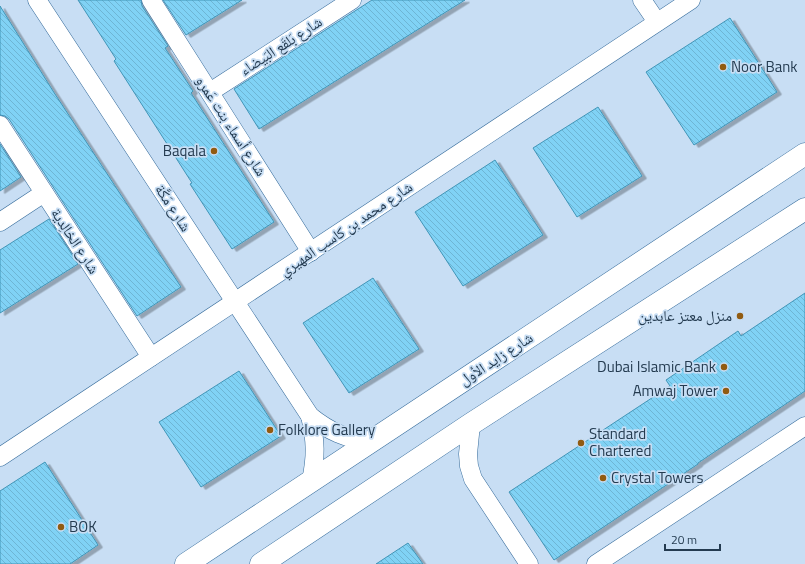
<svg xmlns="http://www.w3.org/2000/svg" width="805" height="564" viewBox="0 0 805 564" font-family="'Titillium Web','Noto Naskh Arabic',sans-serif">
<defs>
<pattern id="building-back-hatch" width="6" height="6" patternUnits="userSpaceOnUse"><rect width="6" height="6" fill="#80d2f5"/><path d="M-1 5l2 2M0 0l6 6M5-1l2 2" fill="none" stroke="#6eb5d4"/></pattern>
<filter id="shadow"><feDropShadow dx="4.5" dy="2.5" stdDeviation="0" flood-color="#0004"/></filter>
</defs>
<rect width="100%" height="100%" fill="#c8def4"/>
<g fill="url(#building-back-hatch)" stroke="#4195b7" filter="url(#shadow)">
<path d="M78,0H141L142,6L168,46L165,48L193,91L191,93L274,222L232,249L190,184L192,183L114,61L116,59Z"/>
<path d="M163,0H242L186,35Z"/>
<path d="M372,0H465L259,129L234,89Z"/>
<path d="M0,6L53,91L181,287L137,316L9,119L5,116L0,115Z"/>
<path d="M730,18L777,92L694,145L646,72Z"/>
<path d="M598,107L642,176L577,217L533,148Z"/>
<path d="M0,144L21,177L0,191Z"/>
<path d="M495,160L543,235L463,286L415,212Z"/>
<path d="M49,219L78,264L0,313V250Z"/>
<path d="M373,278L419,349L349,393L303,323Z"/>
<path d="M805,293V391L698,463V464L554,560L509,492L670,386L666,380L738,331L741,336Z"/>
<path d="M239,371L281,436L201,487L159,422Z"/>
<path d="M45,462L98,545L70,564H0V491Z"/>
<path d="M408,543L423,564H376Z"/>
</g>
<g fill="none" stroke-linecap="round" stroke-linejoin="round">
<defs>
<g id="minor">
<path d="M37,0L310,416C330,432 345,438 370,442"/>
<path d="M151,0L311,252"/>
<path d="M642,0L657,22"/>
<path d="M210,92L352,0"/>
<path d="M0,125L151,357"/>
<path d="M0,222L44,193"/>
<path d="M310,416C316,441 316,457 311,481"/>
<path d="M471,424L468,454L469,466L473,479L529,564"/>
<path d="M0,457L691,0"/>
<path d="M596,564L805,426"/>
</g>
<g id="major">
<path d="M186,564L805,154"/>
<path d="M261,564L471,424L805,209"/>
</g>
</defs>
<use href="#minor" stroke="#356b9b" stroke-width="19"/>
<use href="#major" stroke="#356b9b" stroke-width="23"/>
<use href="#minor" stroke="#fff" stroke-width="18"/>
<use href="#major" stroke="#fff" stroke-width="22"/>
</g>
<g fill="#915b11" stroke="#c8def4" stroke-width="1.5">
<circle cx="723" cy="67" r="4"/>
<circle cx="214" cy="151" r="4"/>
<circle cx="740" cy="316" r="4"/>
<circle cx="724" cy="367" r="4"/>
<circle cx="726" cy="391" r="4"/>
<circle cx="270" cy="430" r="4"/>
<circle cx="581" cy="443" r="4"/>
<circle cx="603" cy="478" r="4"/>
<circle cx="61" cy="527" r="4"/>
</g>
<g text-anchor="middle" stroke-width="3.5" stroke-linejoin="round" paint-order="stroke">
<g font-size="15" fill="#243b50" stroke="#c8def4">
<text transform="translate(281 46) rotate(-33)" y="5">شارع بَلقَع البَيضاء</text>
<text transform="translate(231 126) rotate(57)" y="5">شارع أسماء بنت عَمرو</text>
<text transform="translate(173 208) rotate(57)" y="5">شارع مَكَّة</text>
<text transform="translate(346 229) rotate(-34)" y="5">شارع محمد بن كاسب المهيري</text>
<text transform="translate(75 241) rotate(57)" y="5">شارع الخالِدية</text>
<text transform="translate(496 359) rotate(-33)" y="5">شارع زايد الأول</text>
</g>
<g font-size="15" fill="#243b50" stroke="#c8def4" text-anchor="start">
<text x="731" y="72">Noor Bank</text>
<text x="206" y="156" text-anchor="end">Baqala</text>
<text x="732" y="321" text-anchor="end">منزل معتز عابدين</text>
<text x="716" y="372" text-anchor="end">Dubai Islamic Bank</text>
<text x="718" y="396" text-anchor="end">Amwaj Tower</text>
<text x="278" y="435">Folklore Gallery</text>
<text x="589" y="439">Standard<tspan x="589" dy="17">Chartered</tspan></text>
<text x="611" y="483">Crystal Towers</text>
<text x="69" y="532">BOK</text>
</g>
</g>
<path d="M665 544v6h55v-6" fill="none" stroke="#243b50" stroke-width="2"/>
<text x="671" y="544" font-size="12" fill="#243b50" stroke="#c8def4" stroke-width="3" paint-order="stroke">20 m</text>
</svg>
